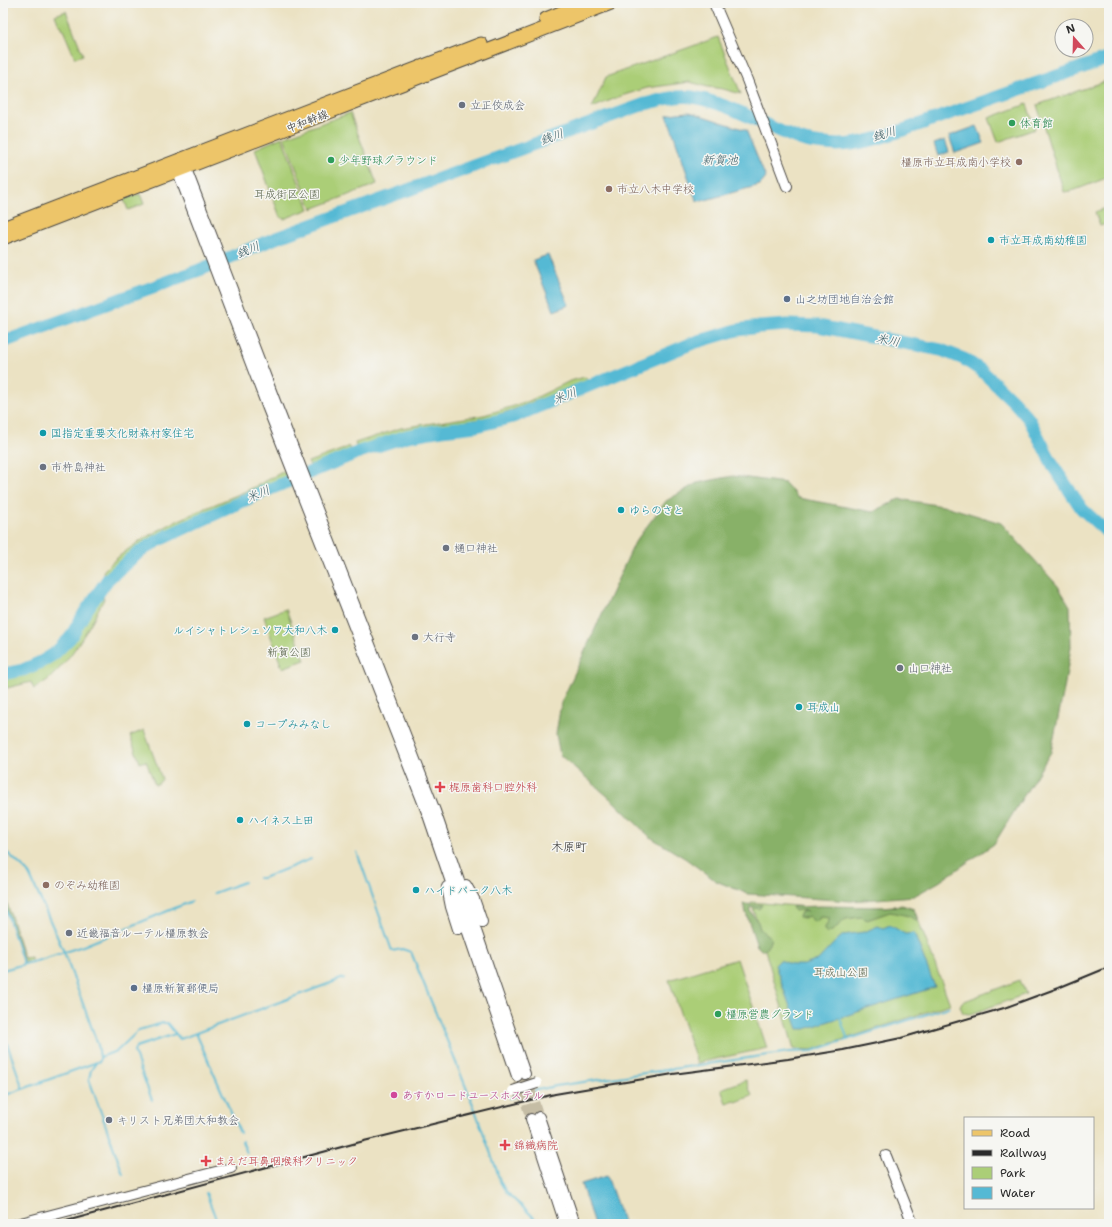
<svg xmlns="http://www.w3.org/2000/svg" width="1112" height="1227" viewBox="0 0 1112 1227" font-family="'Shantell Sans','Klee One',sans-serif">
<rect width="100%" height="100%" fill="#f6f6f2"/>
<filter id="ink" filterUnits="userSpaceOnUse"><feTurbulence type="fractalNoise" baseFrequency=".025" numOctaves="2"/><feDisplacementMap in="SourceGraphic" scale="8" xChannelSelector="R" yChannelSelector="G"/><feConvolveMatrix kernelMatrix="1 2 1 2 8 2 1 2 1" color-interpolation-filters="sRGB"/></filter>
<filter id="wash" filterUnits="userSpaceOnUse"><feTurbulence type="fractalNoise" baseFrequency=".012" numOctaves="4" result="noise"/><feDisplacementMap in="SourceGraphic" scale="16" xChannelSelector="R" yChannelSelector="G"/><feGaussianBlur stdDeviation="0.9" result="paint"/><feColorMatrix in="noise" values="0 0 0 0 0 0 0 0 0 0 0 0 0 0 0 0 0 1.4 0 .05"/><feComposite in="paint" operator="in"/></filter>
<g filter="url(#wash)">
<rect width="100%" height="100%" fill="#ebe2c3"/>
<g fill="#abce77" stroke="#6b7c51">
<path d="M66,11L83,55L75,58L61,25H59L55,15Z"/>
<path d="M718,37L741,94L723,89L708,87L690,82L647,88L621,96L592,108L606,77Z"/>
<path d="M1109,80V177L1075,190L1064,192L1037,105Z"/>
<path d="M1027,104L1035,129L998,142L989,118Z"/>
<path d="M350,113L377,184L312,209L284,137Z"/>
<path d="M282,137L309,209L284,219L280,217L255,149Z"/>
<path d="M140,194L144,204L128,210L124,199Z"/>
<path d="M1109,207V223L1100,226L1095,212Z"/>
<path d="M585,377L589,380L518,408L491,417L403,432L357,449L355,443L401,428L484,415L527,402L570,381Z"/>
<path d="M348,446L351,451L310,466L308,462L344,449Z"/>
<path d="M284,471L287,478L217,507L171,529L141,546L106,578L104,575L103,571C142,531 196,513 246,491C259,485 271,478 284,471Z"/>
<path d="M102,594L104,599C90,626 73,657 50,678C45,682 39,686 34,689L31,682L3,689V677C14,675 41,668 50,662C61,653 73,640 80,628C88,615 91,605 102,594Z"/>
<path d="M286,609L305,660L282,668L264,617Z"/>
<path d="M144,730L162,779L159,783L155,785L146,761L140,763L130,736Z"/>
<path d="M3,890L24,958L31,957V960L24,962L3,897Z"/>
<path d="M751,902L808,907H882L902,905L914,909L950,1004L812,1050L794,1049Z"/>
<path d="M737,959L767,1048L697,1063L669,980Z"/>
<path d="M1020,980L1026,994L974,1013L969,1014L963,1013L960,1006L962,1002Z"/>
<path d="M746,1080L752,1096L736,1102L735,1100L726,1103L721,1089Z"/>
</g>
<g fill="#88b168" stroke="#5a6e4a">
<path d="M733,476L785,483L798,498L873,512L899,499L949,507L1001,523L1058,586L1070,606L1071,647L1064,689L1051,752L994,844L939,882L914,896L851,901L748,894L716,881L686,859L650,837L613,801L560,755L556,734L561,703L635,542L666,501L697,483Z"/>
<path d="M743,904L762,905L759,909L750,907V911L758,922L760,929L771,938L769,944L765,950H761L757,946Z"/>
<path d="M821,906L882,907L904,906L914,910L918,922L909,916L890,912L867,920L861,917L846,919L832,931L827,933L824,930V927L827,925L830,918L820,917L818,921L814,922L809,916L804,918L799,917L801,912L808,911L800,910L795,911L793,909L792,907Z"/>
</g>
<g fill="#55b9d4" stroke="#407280">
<path d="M690,112L746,130L766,178L760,185L702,201L696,200L667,115L677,113Z"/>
<path d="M977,126L984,143L955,153L949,136Z"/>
<path d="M945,140L949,152L938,156L934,144Z"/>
<path d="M548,255L569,305L554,311L533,260Z"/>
<path d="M890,925L905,934L914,933L935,987L805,1029H798L775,965L780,960L793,965H804L818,960L835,942L843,935L864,932L878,926L883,928Z"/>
<path d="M607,1176L624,1224H594L581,1184Z"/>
</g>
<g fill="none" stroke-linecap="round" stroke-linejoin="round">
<g stroke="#55b9d4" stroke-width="2">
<path d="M3,849L27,871L30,876L64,952L98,1045L100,1057L117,1051L139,1030L163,1023H167L180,1039L344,978"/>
<path d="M357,852L392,951L402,949L411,952L474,1107L497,1171C502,1198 525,1204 539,1224"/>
<path d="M258,878H263L311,859"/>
<path d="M214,893L244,882"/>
<path d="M3,900L23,963"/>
<path d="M3,970L43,959L83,946L192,901"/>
<path d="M840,1018L848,1040"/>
<path d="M3,1032L23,1089"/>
<path d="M196,1033L240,1133"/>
<path d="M96,1063L91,1070L89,1079L123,1174"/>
<path d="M3,1096L100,1061V1057"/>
<path d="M510,1098L537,1090L556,1086L789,1052L812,1051L949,1007"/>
<path d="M152,1100L134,1052L136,1047L175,1034"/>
<path d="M242,1141L247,1153"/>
<path d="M206,1193L218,1224"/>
</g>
<g stroke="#55b9d4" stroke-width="13">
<path d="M3,342L202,269L276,238L642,105C657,101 676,95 692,97C730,103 764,126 799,139C811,144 826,144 838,145C867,145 912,127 940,117C996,97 1053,78 1109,58"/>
<path d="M3,674L23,670L41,662L54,654L70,638L85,612L108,579L139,552L163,538L258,494L359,452L407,436L442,430L476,426L513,417L693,343L737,330L759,327L787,325L818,326L941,350L964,359L982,371L1014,402L1029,419L1055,469L1082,509L1109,534"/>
</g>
</g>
</g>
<g filter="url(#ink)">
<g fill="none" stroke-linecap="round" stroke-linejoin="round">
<g stroke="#c5bda5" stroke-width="10" stroke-dasharray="10 5" stroke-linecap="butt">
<path d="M525,1074L539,1117"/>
<path d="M517,1076L531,1119"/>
</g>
<defs>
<g id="minor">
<path d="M714,3L747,80L787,186"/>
<path d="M183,161L276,404L435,811L525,1074"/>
<path d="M175,164L267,406L428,815L517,1076"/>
<path d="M466,885L474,899L482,922"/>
<path d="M447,887L451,907L458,929"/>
<path d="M539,1117L575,1224"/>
<path d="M531,1119L565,1224"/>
<path d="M886,1156L913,1224"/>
<path d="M17,1224L231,1168"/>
</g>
<g id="major">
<path d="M546,19L585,3"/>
<path d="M3,228L481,44"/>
<path d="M3,238L611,3"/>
</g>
</defs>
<use href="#minor" stroke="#484642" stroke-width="12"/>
<use href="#major" stroke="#484642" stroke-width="15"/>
<use href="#minor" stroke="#fff" stroke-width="10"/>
<use href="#major" stroke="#edc569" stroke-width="13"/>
<path stroke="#2b2b2b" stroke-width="2" d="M55,1224L364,1141L555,1094L673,1074L788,1059L843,1050L901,1038L1004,1008L1058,988L1109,967"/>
<defs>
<path id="minor-bridge" d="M513,1091L537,1083"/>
</defs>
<use href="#minor-bridge" stroke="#484642" stroke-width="12" stroke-linecap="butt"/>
<use href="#minor-bridge" stroke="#fff" stroke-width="10"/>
</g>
</g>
<g fill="#6b7280" stroke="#f6f6f2" stroke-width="1.5">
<circle cx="462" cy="105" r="4"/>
<circle cx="43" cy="467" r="4"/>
<circle cx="446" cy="548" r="4"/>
<circle cx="415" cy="637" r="4"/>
<circle cx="900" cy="668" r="4"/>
<circle cx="69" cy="933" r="4"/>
<circle cx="109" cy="1120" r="4"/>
</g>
<g fill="#2e9e5b" stroke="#f6f6f2" stroke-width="1.5">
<circle cx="1012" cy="123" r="4"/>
<circle cx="331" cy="160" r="4"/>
<circle cx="718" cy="1014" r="4"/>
</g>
<g fill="#8d6e63" stroke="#f6f6f2" stroke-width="1.5">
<circle cx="1019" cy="162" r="4"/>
<circle cx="609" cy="189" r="4"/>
<circle cx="46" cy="885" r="4"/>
</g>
<g fill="#0f9aa8" stroke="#f6f6f2" stroke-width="1.5">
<circle cx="991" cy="240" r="4"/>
<circle cx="43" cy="433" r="4"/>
<circle cx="621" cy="510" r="4"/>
<circle cx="335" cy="630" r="4"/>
<circle cx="799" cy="707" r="4"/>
<circle cx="247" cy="724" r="4"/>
<circle cx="240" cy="820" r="4"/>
<circle cx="416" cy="890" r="4"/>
</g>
<g fill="#5c6f8a" stroke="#f6f6f2" stroke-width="1.5">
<circle cx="787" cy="299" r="4"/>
<circle cx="134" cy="988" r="4"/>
</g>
<g fill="#e0444e" stroke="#f6f6f2" stroke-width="1.5">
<path d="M438 781h4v4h4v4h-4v4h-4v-4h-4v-4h4z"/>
<path d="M503 1139h4v4h4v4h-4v4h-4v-4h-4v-4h4z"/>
<path d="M204 1155h4v4h4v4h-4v4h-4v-4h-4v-4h4z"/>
</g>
<circle fill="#d1479c" stroke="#f6f6f2" stroke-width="1.5" cx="394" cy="1095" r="4"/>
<g text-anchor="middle" stroke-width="3" stroke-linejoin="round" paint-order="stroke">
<g font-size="11" fill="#5b616d" stroke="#f6f6f2" text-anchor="start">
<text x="470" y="109">立正佼成会</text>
<text x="51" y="471">市杵島神社</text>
<text x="454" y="552">樋口神社</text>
<text x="423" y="641">大行寺</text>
<text x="908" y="672">山口神社</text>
<text x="77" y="937">近畿福音ルーテル橿原教会</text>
<text x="117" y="1124">キリスト兄弟団大和教会</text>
</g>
<g font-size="11" fill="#2b2b2b" stroke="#f6f6f2">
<text transform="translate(307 121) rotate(-21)" y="4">中和幹線</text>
</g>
<g font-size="11" fill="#27864d" stroke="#f6f6f2" text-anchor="start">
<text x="1020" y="127">体育館</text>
<text x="339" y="164">少年野球グラウンド</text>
<text x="726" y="1018">橿原営農グランド</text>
</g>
<g font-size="11" fill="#785e54" stroke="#f6f6f2" text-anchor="start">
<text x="1011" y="166" text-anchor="end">橿原市立耳成南小学校</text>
<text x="617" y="193">市立八木中学校</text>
<text x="54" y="889">のぞみ幼稚園</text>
</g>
<g font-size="11" fill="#515c42" stroke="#f6f6f2">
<text x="287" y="198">耳成街区公園</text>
<text x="289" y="656">新賀公園</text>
<text x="841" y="976">耳成山公園</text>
</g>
<g font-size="11" fill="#0d838f" stroke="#f6f6f2" text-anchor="start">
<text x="999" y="244">市立耳成南幼稚園</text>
<text x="51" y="437">国指定重要文化財森村家住宅</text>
<text x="629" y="514">ゆらのさと</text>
<text x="327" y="634" text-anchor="end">ルイシャトレシェソワ大和八木</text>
<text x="807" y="711">耳成山</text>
<text x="255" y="728">コープみみなし</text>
<text x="248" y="824">ハイネス上田</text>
<text x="424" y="894">ハイドパーク八木</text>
</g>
<g font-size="11" fill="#4e5e75" stroke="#f6f6f2" text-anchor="start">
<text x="795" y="303">山之坊団地自治会館</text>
<text x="142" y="992">橿原新賀郵便局</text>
</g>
<g font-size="11" fill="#be3a42" stroke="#f6f6f2" text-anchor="start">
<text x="449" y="791">梶原歯科口腔外科</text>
<text x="514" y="1149">錦織病院</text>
<text x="215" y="1165">まえだ耳鼻咽喉科クリニック</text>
</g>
<g font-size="11" fill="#b23c85" stroke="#f6f6f2" text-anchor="start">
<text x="402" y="1099">あすかロードユースホステル</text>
</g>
<g font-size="12" font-style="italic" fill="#3a5d66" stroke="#f6f6f2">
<text transform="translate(884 134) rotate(-17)" y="4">銭川</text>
<text transform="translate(552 137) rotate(-20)" y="4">銭川</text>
<text x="720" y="164">新賀池</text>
<text transform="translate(248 250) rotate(-23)" y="4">銭川</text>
<text transform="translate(888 340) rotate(11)" y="4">米川</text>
<text transform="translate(565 396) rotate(-22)" y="4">米川</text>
<text transform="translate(258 494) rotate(-24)" y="4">米川</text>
</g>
<g font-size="12" fill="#2b2b2b" stroke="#f6f6f2">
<text x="569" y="851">木原町</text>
</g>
</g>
<rect width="1112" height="1227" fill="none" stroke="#f6f6f2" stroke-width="16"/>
<rect x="964" y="1117" width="130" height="92" fill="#f6f6f2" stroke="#a5a5a2"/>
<rect x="972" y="1130" width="20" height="6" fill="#edc569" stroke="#a5a5a2"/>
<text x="1000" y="1137" font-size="12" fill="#2b2b2b">Road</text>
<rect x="972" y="1150" width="20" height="6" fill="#2b2b2b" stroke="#a5a5a2"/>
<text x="1000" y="1157" font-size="12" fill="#2b2b2b">Railway</text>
<rect x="972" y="1167" width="20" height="12" fill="#abce77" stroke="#a5a5a2"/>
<text x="1000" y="1177" font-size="12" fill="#2b2b2b">Park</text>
<rect x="972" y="1187" width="20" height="12" fill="#55b9d4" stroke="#a5a5a2"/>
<text x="1000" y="1197" font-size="12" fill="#2b2b2b">Water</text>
<g transform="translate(1074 38) rotate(340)"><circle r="19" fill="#f6f6f2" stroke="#a5a5a2"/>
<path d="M0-3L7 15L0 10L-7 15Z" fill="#d1495b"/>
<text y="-6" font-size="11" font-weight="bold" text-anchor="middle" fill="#2b2b2b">N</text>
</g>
</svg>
